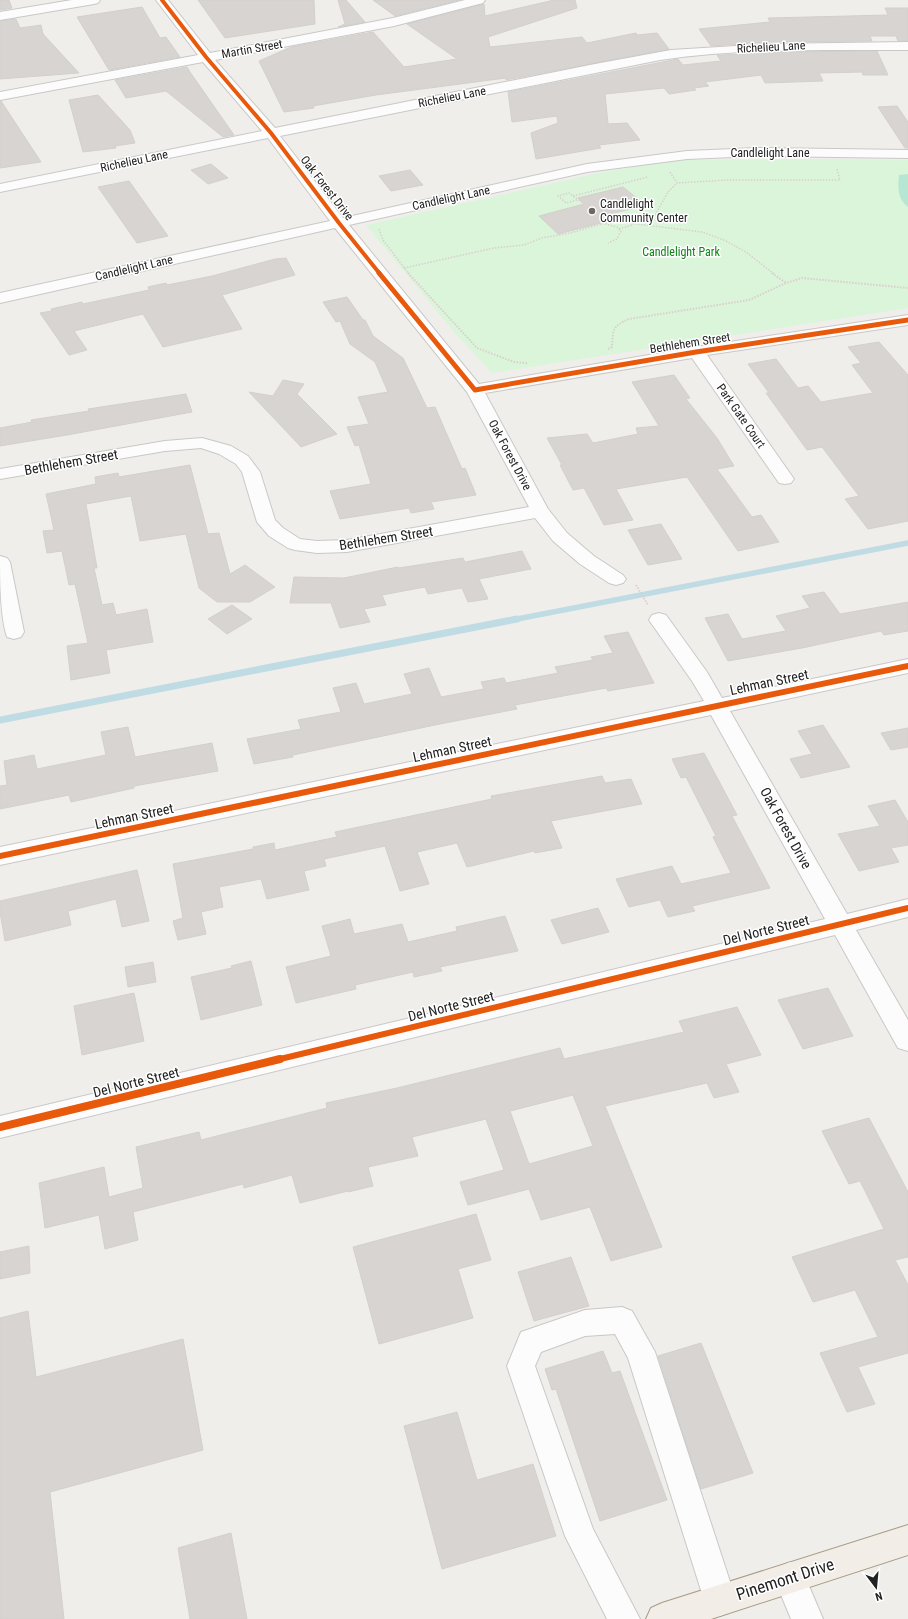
<svg xmlns="http://www.w3.org/2000/svg" width="908" height="1619" viewBox="0 0 908 1619" font-family="'Roboto Condensed',sans-serif">
<rect width="100%" height="100%" fill="#f0eeeb"/>
<path fill="#daf5da" d="M836,159L908,160V308L492,373L453,331L366,225L598,173L676,160Z"/>
<path fill="#b7e6d2" d="M908,174V207C897,199 898,187 899,175Z"/>
<g fill="none" stroke-linecap="round" stroke-linejoin="round">
<path stroke="#bfdbe3" stroke-width="5.5" d="M512,620L908,543"/>
<path stroke="#bfdbe3" stroke-width="7" d="M0,720L517,619"/>
</g>
<g fill="#d7d4d2" stroke="#d3d0cc" fill-rule="evenodd">
<path d="M0,0H9L12,8L0,10Z"/>
<path d="M198,0H314L315,24L225,38Z"/>
<path d="M338,0H346L365,22L338,27L345,24Z"/>
<path d="M373,0H459L395,16Z"/>
<path d="M554,0H575L577,8L488,37L490,47L582,37L587,43L636,33L638,35L657,33L669,49L506,80V78L376,95L313,106L314,108L284,112L259,61L291,47L373,32L404,67L457,59L407,24L484,4L485,16Z"/>
<path d="M142,7L160,38L166,37L180,57L109,70L77,17Z"/>
<path d="M885,8H908V41H898L896,36H870L872,41L767,42L711,46L699,29L770,22L768,18L888,15Z"/>
<path d="M16,19L20,28L41,25L43,34L79,73L0,79V21Z"/>
<path d="M877,51L888,75H863L862,72L819,73L823,81L765,83L761,75L705,82L709,86L694,88L696,90L669,94L664,88L605,94L608,124L627,123L640,140L599,145L601,148L536,159L531,133L558,123L557,116L512,122L508,92L678,59L683,65L721,61L717,55H722L784,52Z"/>
<path d="M187,67L190,72L234,135L223,137L166,91L126,98L115,80Z"/>
<path d="M98,95L130,130L135,143L115,146L116,148L83,152L69,100Z"/>
<path d="M0,101H1L41,162L0,168Z"/>
<path d="M897,106L908,122V148H905L878,107Z"/>
<path d="M211,164L228,178L208,184L191,170Z"/>
<path d="M410,170L423,185L391,191L379,176Z"/>
<path d="M129,181L168,236L137,243L98,187Z"/>
<path d="M623,187L643,203L633,206L635,208L614,213L620,218L558,234L539,216L584,204L578,198Z"/>
<path d="M286,258L295,275L222,295L242,329L163,347L143,314L74,331L87,350L69,355L40,313L52,311L51,309L82,302L83,304L149,290L148,287L166,283L167,285L212,276L275,259Z"/>
<path d="M347,297L363,320H365L373,336L403,358L427,408L435,407L462,469L465,468L476,495L431,502L434,509L411,513L409,508L340,519L330,491L371,484L359,445L355,446L347,427L369,424L358,397L388,392L375,362L350,344L340,321L336,322L323,302Z"/>
<path d="M879,342L908,375V521L868,529L845,499L859,496L822,447L807,450L766,393H769L748,364L776,359L798,388L808,386L821,402L873,393L852,365L861,363L848,347Z"/>
<path d="M674,375L690,398L686,399L717,438L734,466L717,469L752,517L761,515L779,542L738,551L687,477L616,489L633,520L604,525L584,488L573,490L560,465H562L547,438L587,434L593,443L638,434L636,428L659,426L632,382Z"/>
<path d="M283,380L304,384L297,394L337,434L301,447L249,392L273,396Z"/>
<path d="M186,394L192,412L67,435L0,446V428L32,422L31,420L89,411L88,409Z"/>
<path d="M190,465L208,534L219,533L230,574L245,565L275,587L250,602H217L199,588L186,534L140,541L131,496L86,504L97,568H94L102,605L113,603L116,615L147,609L153,642L106,650L110,673L71,680L67,646L88,643L75,584L69,585L62,551L47,553L43,531L54,530L46,494L96,484L95,477L118,473L119,477Z"/>
<path d="M661,524L682,559L648,565L628,530Z"/>
<path d="M522,551L531,569L479,579L488,599L468,602L462,588L428,594L425,587L382,595L386,605L364,609L370,622L340,628L331,603H290L294,577L344,578L398,567L399,568L463,558L465,562Z"/>
<path d="M824,592L840,614L908,602V631L884,635L881,631L802,648L728,661L705,618L728,614L742,639L786,631L776,616L810,608L802,596Z"/>
<path d="M232,605L252,619L227,634L208,619Z"/>
<path d="M628,632L654,683L608,691L606,688L515,705L517,709L435,725L293,755V757L254,764L247,739L301,729L298,720L341,712L333,688L356,683L364,704L412,694L404,674L429,668L441,697L484,689L481,682L504,678L506,683L558,673L555,667L593,660L591,657L613,653L604,636Z"/>
<path d="M823,725L850,767L801,778L790,759L812,754L798,731Z"/>
<path d="M128,727L135,757L212,743L218,771L134,786V788L71,802L69,795L0,809V786L7,785L4,761L34,755L37,769L106,755L101,732Z"/>
<path d="M908,728V747L891,750L881,733Z"/>
<path d="M704,753L737,815L732,816L770,888L692,906L695,911L668,917L660,900L629,907L616,879L672,866L681,884L731,873L713,837L716,836L686,777L681,778L672,759Z"/>
<path d="M602,776L605,783L631,779L642,804L551,821L562,848L535,853L534,851L467,867L457,843L417,852L429,884L400,891L385,846L324,859L326,866L304,871L309,890L267,899L261,879L219,887L223,907L201,912L206,934L178,940L173,921L183,918L173,864L253,849V847L274,843L275,850L337,837L335,832L492,799L491,796Z"/>
<path d="M895,800L908,822V845L891,848L899,862L859,871L838,834L880,826L868,806Z"/>
<path d="M137,870L149,921L122,927L116,899L68,911L71,925L5,941L0,912V901Z"/>
<path d="M598,908L609,932L562,944L551,920Z"/>
<path d="M505,916L518,951L440,967L442,971L414,977L413,972L355,985L356,989L296,1003L286,967L331,956L322,926L350,919L354,934L402,924L408,942L457,931L456,927Z"/>
<path d="M251,961L262,1005L201,1020L191,977L232,968L231,966Z"/>
<path d="M153,962L156,982L128,987L125,967Z"/>
<path d="M828,988L853,1036L803,1049L778,1000Z"/>
<path d="M134,993L144,1041L82,1055L74,1006Z"/>
<path d="M737,1007L761,1055L726,1064L739,1092L714,1098L707,1083L605,1106L662,1247L611,1261L590,1207L541,1220L529,1189L468,1205L460,1182L504,1170L486,1119L412,1137L418,1156L368,1167L373,1186L348,1192V1191L300,1203L292,1175L244,1188L243,1184L133,1212L138,1240L105,1249L99,1215L45,1228L39,1183L104,1167L109,1197L143,1188L136,1147L199,1132L201,1140L327,1108L326,1103L397,1088L560,1048L564,1059L684,1032L679,1021ZM573,1095L593,1146L529,1164L510,1111Z"/>
<path d="M869,1118L908,1192V1257L895,1260L908,1285V1353L858,1367L875,1404L847,1412L820,1353L878,1337L855,1290L813,1302L792,1257L884,1229L860,1181L849,1184L822,1131Z"/>
<path d="M476,1214L491,1260L458,1269L473,1318L379,1344L353,1247Z"/>
<path d="M29,1246L30,1273L0,1279V1252Z"/>
<path d="M571,1257L589,1306L534,1321L518,1272Z"/>
<path d="M28,1311L36,1377L183,1339L203,1450L50,1492L64,1619H0V1318Z"/>
<path d="M701,1343L753,1473L701,1489L658,1356Z"/>
<path d="M603,1351L612,1373L620,1371L667,1500L600,1521L556,1389L552,1390L545,1369Z"/>
<path d="M457,1412L477,1480L533,1464L556,1536L442,1569L404,1426Z"/>
<path d="M231,1533L247,1619H190L178,1548Z"/>
</g>
<g fill="none" stroke-linecap="round" stroke-linejoin="round">
<defs>
<g id="minor">
<path d="M72,0H100L98,3L94,4L0,20V12Z"/>
<path d="M156,0H168L210,53L393,18L465,0H485L483,3L394,26L215,60L275,128L595,64L671,50L767,44L908,42V50C826,50 742,48 660,60L280,136L343,218L587,164L687,151L757,148L908,150V158L757,156L687,159L587,172L349,225L479,384L696,347L908,315V325L707,355L794,479L791,483L785,484L779,483L692,358L485,393L548,509L567,533L594,556L623,575L626,579L623,583L616,585L609,583L580,564L553,541L535,518L347,552L317,553L295,550L288,548L269,536L257,522L242,472L236,464L219,454L201,448L165,451L0,479V469L165,441L202,438L231,446L248,456L260,472L275,520L283,528L300,539L317,541L347,540L529,507L467,392L335,228L0,303V293L330,221L268,138L0,192V184L262,131L203,62L0,100V92L198,55Z"/>
<path d="M0,556L7,558L10,562L24,632L21,637L14,639L7,637C0,617 0,578 0,556Z"/>
<path d="M659,613L666,615L707,672L722,698L908,659V673L730,711L847,914L908,899V917L856,930L908,1020V1051L898,1048L835,935L0,1138V1116L825,919L711,715L0,865V847L704,701L692,681L649,620L652,615Z"/>
<path d="M622,1307L632,1311L655,1352L736,1600L731,1611L720,1616L709,1611L704,1600L628,1358L615,1334L585,1336L541,1352L535,1366L593,1529L640,1619H607L565,1536L507,1366L521,1332L585,1310Z"/>
<path d="M790,1562L801,1567L823,1619H791L774,1578L779,1567Z"/>
</g>
<path id="major" d="M908,1525V1555L711,1619H646L651,1608L662,1603Z"/>
</defs>
<use href="#minor" stroke="#c9c8c7" stroke-width="2"/>
<use href="#major" stroke="#a79c86" stroke-width="2"/>
<g stroke="#dccecd" stroke-width="1.5" stroke-dasharray="1.5 1.5" stroke-linecap="butt">
<path d="M670,172L677,183L728,180H840L837,169"/>
<path d="M573,196L648,177"/>
<path d="M577,200L566,203L558,196L569,193L584,204"/>
<path d="M626,223L655,215L668,192L677,183"/>
<path d="M605,224L617,227L621,231L617,239L608,243"/>
<path d="M379,229L383,240L409,274"/>
<path d="M619,229L632,225"/>
<path d="M404,268L494,248L524,245L542,238L570,233L612,221L702,232L724,240L746,252L774,274"/>
</g>
<g stroke="#dccecd" stroke-width="2" stroke-dasharray="1.5 1.5" stroke-linecap="butt">
<path d="M408,273L477,348L514,362L527,363"/>
<path d="M772,273L786,283"/>
<path d="M608,349L612,347C613,330 612,326 629,319L749,300L786,283L802,278L908,288"/>
<path d="M636,585L648,605"/>
</g>
<use href="#minor" fill="#fdfcfc" fill-rule="evenodd"/>
<use href="#major" fill="#f3ede7" fill-rule="evenodd"/>
<defs>
<path id="cycleway-far3" d="M162,0L206,57L271,133L339,223L380,274"/>
<path id="cycleway-far2" d="M379,273L475,390L696,352L908,320"/>
<g id="cycleway-far1">
<path d="M0,856L908,666"/>
<path d="M276,1060L908,908"/>
</g>
<path id="cycleway" d="M0,1127L280,1059"/>
</defs>
<use href="#cycleway-far3" stroke="#fff" stroke-width="5.5"/>
<use href="#cycleway-far2" stroke="#fff" stroke-width="7"/>
<use href="#cycleway-far1" stroke="#fff" stroke-width="8"/>
<use href="#cycleway" stroke="#fff" stroke-width="10"/>
<use href="#cycleway-far3" stroke="#e8590c" stroke-width="4"/>
<use href="#cycleway-far2" stroke="#e8590c" stroke-width="5"/>
<use href="#cycleway-far1" stroke="#e8590c" stroke-width="6"/>
<use href="#cycleway" stroke="#e8590c" stroke-width="8"/>
</g>
<circle fill="#6a6968" stroke="#fff" stroke-width="1.5" cx="592" cy="211" r="4"/>
<g text-anchor="middle" stroke-width="3" stroke-linejoin="round" paint-order="stroke">
<g font-size="12" fill="#222" stroke="#fff">
<text transform="translate(771 47) rotate(-3)" y="4">Richelieu Lane</text>
<text transform="translate(252 49) rotate(-10)" y="4">Martin Street</text>
<text transform="translate(452 97) rotate(-11)" y="4">Richelieu Lane</text>
<text x="770" y="157">Candlelight Lane</text>
<text transform="translate(134 161) rotate(-12)" y="4">Richelieu Lane</text>
<text transform="translate(327 188) rotate(52)" y="4">Oak Forest Drive</text>
<text transform="translate(451 198) rotate(-12)" y="4">Candlelight Lane</text>
<text transform="translate(134 268) rotate(-13)" y="4">Candlelight Lane</text>
<text transform="translate(690 343) rotate(-9)" y="4">Bethlehem Street</text>
<text transform="translate(741 416) rotate(55)" y="4">Park Gate Court</text>
<text transform="translate(510 455) rotate(62)" y="4">Oak Forest Drive</text>
</g>
<g font-size="12" fill="#222" stroke="#fff" text-anchor="start">
<text x="600" y="208">Candlelight<tspan x="600" dy="14">Community Center</tspan></text>
</g>
<g font-size="12" fill="#0c8416" stroke="#fff">
<text x="681" y="256">Candlelight Park</text>
</g>
<g font-size="14" fill="#222" stroke="#fff">
<text transform="translate(71 462) rotate(-10)" y="5">Bethlehem Street</text>
<text transform="translate(386 538) rotate(-9)" y="5">Bethlehem Street</text>
<text transform="translate(769 682) rotate(-12)" y="5">Lehman Street</text>
<text transform="translate(452 749) rotate(-12)" y="5">Lehman Street</text>
<text transform="translate(134 816) rotate(-12)" y="5">Lehman Street</text>
<text transform="translate(786 828) rotate(61)" y="5">Oak Forest Drive</text>
<text transform="translate(766 930) rotate(-14)" y="5">Del Norte Street</text>
<text transform="translate(451 1006) rotate(-14)" y="5">Del Norte Street</text>
<text transform="translate(136 1082) rotate(-14)" y="5">Del Norte Street</text>
</g>
<g font-size="17" fill="#222" stroke="#fff">
<text transform="translate(785 1579) rotate(-18)" y="6">Pinemont Drive</text>
</g>
</g>
<g transform="translate(876 1587) rotate(164)" stroke="#ffffff" stroke-width="3" paint-order="stroke">
<path d="M0-3L7 15L0 10L-7 15Z" fill="#222222"/>
<text y="-6" font-size="11" font-weight="bold" text-anchor="middle" fill="#222222">N</text>
</g>
</svg>
